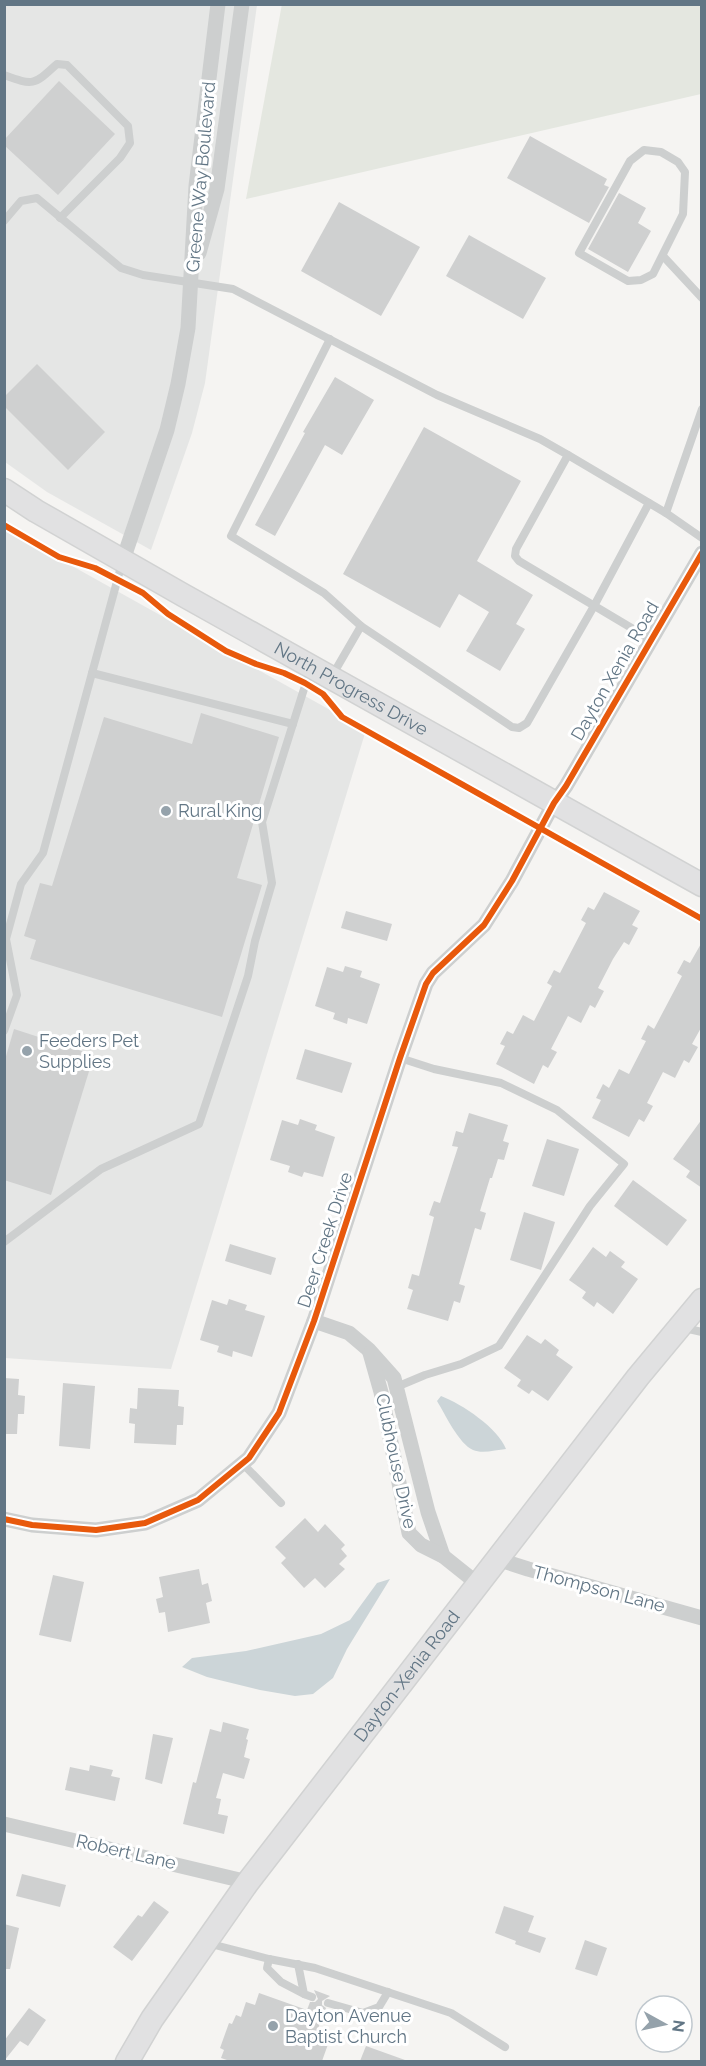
<svg xmlns="http://www.w3.org/2000/svg" width="706" height="2066" viewBox="0 0 706 2066" font-family="Raleway,sans-serif">
<rect width="100%" height="100%" fill="#f5f4f2"/>
<g fill="#e5e6e5">
<path d="M4,5H257L205,383L192,433L151,550L47,492L5,462Z"/>
<path d="M4,528L366,730L171,1369L5,1358Z"/>
</g>
<path fill="#e4e7e0" d="M282,4L701,5V94L246,199Z"/>
<g fill="#ccd5d8">
<path d="M441,1396C462,1404 498,1428 506,1449C496,1450 482,1454 473,1450C459,1444 445,1414 437,1401Z"/>
<path d="M390,1579L347,1649L333,1678L313,1694L295,1696L260,1690L207,1677L182,1667L192,1658L246,1651L321,1634L350,1620L377,1583Z"/>
</g>
<g fill="#cfd0d0">
<path d="M59,81L115,134L58,195L4,145V140Z"/>
<path d="M530,136L607,179L604,185L609,187L589,223L507,178Z"/>
<path d="M619,193L646,208L638,223L651,231L628,272L588,249Z"/>
<path d="M339,202L420,247L381,316L301,271Z"/>
<path d="M469,235L546,278L523,319L446,276Z"/>
<path d="M37,364L105,432L68,470L4,406V397Z"/>
<path d="M335,377L374,400L342,455L325,445L275,536L255,525L305,433L303,432Z"/>
<path d="M424,427L521,481L477,561L533,595L516,624L525,629L500,671L466,651L489,612L459,594L440,628L343,574Z"/>
<path d="M201,713L279,737L237,878L262,885L222,1017L30,959L36,940L24,936L40,883L52,886L104,717L192,744Z"/>
<path d="M604,892L640,911L632,925L638,928L629,945L624,942L613,959L598,988L604,991L595,1008L590,1005L581,1023L568,1016L551,1049L557,1052L548,1068L543,1065L534,1084L496,1064L505,1046L500,1044L507,1031L513,1034L523,1015L534,1021L552,986L547,983L554,970L560,973L586,923L581,920L588,907L594,910Z"/>
<path d="M346,911L392,924L387,941L341,928Z"/>
<path d="M702,942V1026L692,1044L698,1047L689,1063L684,1060L675,1078L663,1072L647,1103L653,1106L644,1122L639,1119L629,1137L592,1118L601,1100L596,1098L603,1084L609,1088L619,1069L629,1074L646,1041L641,1039L648,1025L654,1029L682,976L677,973L684,960L690,963Z"/>
<path d="M345,966L362,971L360,977L380,984L367,1024L348,1018L347,1024L333,1019L335,1013L315,1006L327,967L343,972Z"/>
<path d="M14,1029L94,1055L51,1195L4,1180V1063Z"/>
<path d="M305,1049L352,1063L342,1093L296,1079Z"/>
<path d="M469,1113L508,1125L503,1141L509,1143L504,1160L498,1159L492,1178H490L480,1211L486,1213L481,1230L475,1228L459,1284L465,1286L460,1303L454,1301L448,1321L407,1309L413,1290L408,1288L412,1274L419,1276L434,1217L429,1215L434,1201L440,1203L458,1147L452,1146L456,1131L463,1133Z"/>
<path d="M300,1119L317,1125L315,1130L335,1137L323,1177L304,1172L302,1177L288,1172L290,1166L270,1160L282,1120L298,1125Z"/>
<path d="M702,1119V1188L686,1177L690,1171L673,1159Z"/>
<path d="M547,1139L579,1149L564,1196L532,1186Z"/>
<path d="M633,1180L687,1220L667,1246L614,1206Z"/>
<path d="M524,1212L555,1222L541,1270L510,1260Z"/>
<path d="M230,1244L276,1258L271,1275L225,1261Z"/>
<path d="M593,1247L606,1257L610,1251L625,1262L621,1267L638,1279L613,1314L597,1302L594,1307L582,1298L586,1292L569,1280Z"/>
<path d="M229,1299L247,1305L245,1310L265,1316L252,1357L233,1351L232,1357L217,1352L219,1346L200,1340L212,1300L227,1305Z"/>
<path d="M527,1335L541,1344L545,1339L559,1350L556,1355L573,1367L548,1401L532,1390L529,1394L517,1386L521,1380L504,1368Z"/>
<path d="M4,1378L19,1379L18,1395L25,1396L24,1414H18L17,1434H4Z"/>
<path d="M63,1383L95,1386L90,1449L59,1446Z"/>
<path d="M138,1388L179,1390L178,1406L184,1407L183,1425H177L176,1445L134,1443L135,1424L129,1423L130,1408L137,1409Z"/>
<path d="M305,1518L318,1532L325,1524L345,1545L341,1549L347,1556L339,1564L345,1569L325,1588L315,1578L304,1588L281,1563L286,1558L275,1547Z"/>
<path d="M199,1569L202,1585L208,1583L212,1601L206,1603L210,1623L168,1632L165,1612L159,1613L156,1599L163,1597L159,1577Z"/>
<path d="M53,1575L84,1582L71,1642L39,1635Z"/>
<path d="M223,1722L249,1729L246,1739L248,1740L244,1757L250,1759L244,1779L223,1773L216,1798L221,1799L218,1814L228,1816L224,1834L183,1824L193,1782L196,1783L210,1729L221,1732Z"/>
<path d="M153,1734L173,1738L162,1784L145,1779Z"/>
<path d="M90,1765L113,1770L111,1776L120,1778L115,1801L65,1790L70,1767L89,1771Z"/>
<path d="M22,1874L66,1885L60,1907L16,1896Z"/>
<path d="M154,1901L169,1912L132,1961L113,1947L138,1915L142,1917Z"/>
<path d="M504,1906L534,1916L528,1932L546,1938L540,1953L515,1944L516,1941L495,1933Z"/>
<path d="M4,1924L19,1928L10,1969H4Z"/>
<path d="M585,1940L607,1948L597,1976L575,1969Z"/>
<path d="M314,1990L330,1996L322,2001V2005L326,2008L317,2031L331,2036L322,2061H230L221,2058L224,2050L220,2048L229,2023L232,2024L236,2015L241,2017L246,2002L255,2005L259,1993L307,2010L310,2002H315L318,1999Z"/>
<path d="M29,2008L46,2020L28,2046L20,2041L4,2061V2041Z"/>
<path d="M366,2046L405,2060L404,2061H360Z"/>
</g>
<g fill="none" stroke-linecap="round" stroke-linejoin="round">
<defs>
<g id="secondary">
<path id="s1" d="M4,490L36,511L183,595L702,885"/>
<path id="s2" d="M127,2062L152,2019L248,1882L638,1377L702,1300"/>
</g>
</defs>
<use href="#secondary" stroke="#d1d2d2" stroke-width="25"/>
<g stroke="#cdcfcf" stroke-width="8">
<path d="M4,75C34,86 34,85 57,64L67,65L128,126L130,143L120,158L60,218"/>
<path d="M644,150L661,152L678,162L685,172L683,214L653,274L641,280L628,281L579,253L630,161Z"/>
<path d="M4,221L21,201L37,198L121,268L143,275L233,289L437,395L540,439L568,455"/>
<path d="M663,256L702,298"/>
<path d="M330,339L231,536L324,593L361,626"/>
<path d="M702,409L666,513L702,538"/>
<path d="M650,639L519,561L515,556L516,549L568,455L666,513"/>
<path d="M92,673L293,724"/>
<path d="M332,676L361,626L512,727L519,728L527,723L594,606L649,503"/>
<path d="M4,1031L17,995L6,939L21,884L43,853L122,563"/>
<path d="M4,1242L101,1169L199,1124L248,976L255,941L272,883L262,822L310,670"/>
<path d="M684,1328L702,1332"/>
<path d="M394,1388L425,1375L461,1364L499,1346L590,1206L624,1164L557,1110L501,1083L434,1069L400,1058"/>
<path d="M242,1463L281,1503"/>
<path d="M207,1943L269,1959L315,1968L451,2013L505,2047"/>
<path d="M269,1959L267,1968L281,1982L304,1994"/>
<path d="M298,1964L304,1994L312,1997"/>
<path d="M328,2003L363,2013L379,2007L388,1992"/>
</g>
<g stroke="#cdcfcf" stroke-width="15">
<path d="M199,253L217,189L242,4"/>
<path d="M123,560L167,430L178,384L188,328L196,186L218,4"/>
<path d="M314,1321L349,1333L369,1350L394,1378L428,1512L443,1556"/>
<path d="M370,1353L381,1392L409,1533L421,1545L443,1556L478,1584"/>
<path d="M4,1519L32,1525L96,1530L145,1523L198,1500L249,1458L279,1413L314,1321L400,1058L426,984L433,973L484,925L512,881L554,803L566,786L702,553"/>
<path d="M497,1559L528,1569L702,1618"/>
<path d="M4,1824L248,1882"/>
</g>
<use href="#secondary" stroke="#e1e1e2" stroke-width="22"/>
<defs>
<g id="cycleway">
<path d="M4,525L59,557L95,568L143,593L168,614L226,651L256,664L284,673L305,683L323,694L342,717L702,919"/>
<path d="M4,1519L32,1525L96,1530L145,1523L198,1500L249,1458L279,1413L314,1321L400,1058L426,984L433,973L484,925L512,881L554,803L566,786L702,553"/>
</g>
</defs>
<use href="#cycleway" stroke="#fff" stroke-width="10"/>
<use href="#cycleway" stroke="#e8590c" stroke-width="6"/>
</g>
<g fill="#95a2ab" stroke="#fff" stroke-width="2">
<circle cx="166" cy="811" r="6"/>
<circle cx="27" cy="1051" r="6"/>
<circle cx="273" cy="2026" r="6"/>
</g>
<g text-anchor="middle" stroke-width="6" stroke-linejoin="round" paint-order="stroke">
<g font-size="18" fill="#627685" stroke="#fff">
<text transform="translate(201 177) rotate(-85)" y="6">Greene Way Boulevard</text>
<text transform="translate(615 671) rotate(-60)" y="6">Dayton Xenia Road</text>
<text dy="6" stroke="none"><textPath href="#s1" startOffset="400">North Progress Drive</textPath></text>
<text transform="translate(325 1240) rotate(-72)" y="6">Deer Creek Drive</text>
<text transform="translate(396 1461) rotate(78)" y="6">Clubhouse Drive</text>
<text transform="translate(599 1589) rotate(15)" y="6">Thompson Lane</text>
<text dy="6" stroke="none"><textPath href="#s2" startOffset="477">Dayton-Xenia Road</textPath></text>
<text transform="translate(126 1852) rotate(13)" y="6">Robert Lane</text>
</g>
<g font-size="18" fill="#627685" stroke="#fff" text-anchor="start">
<text x="178" y="817">Rural King</text>
<text x="39" y="1047">Feeders Pet<tspan x="39" dy="21">Supplies</tspan></text>
<text x="285" y="2022">Dayton Avenue<tspan x="285" dy="21">Baptist Church</tspan></text>
</g>
</g>
<rect width="706" height="2066" fill="none" stroke="#627685" stroke-width="12"/>
<g transform="translate(664 2024) rotate(98)"><circle r="28" fill="#ffffff" stroke="#c0c8ce" stroke-width="1.5"/>
<path d="M0-4.5L10 22L0 15L-10 22Z" fill="#95a2ab"/>
<text y="-9" font-size="16" font-weight="bold" text-anchor="middle" fill="#627685">N</text>
</g>
</svg>
